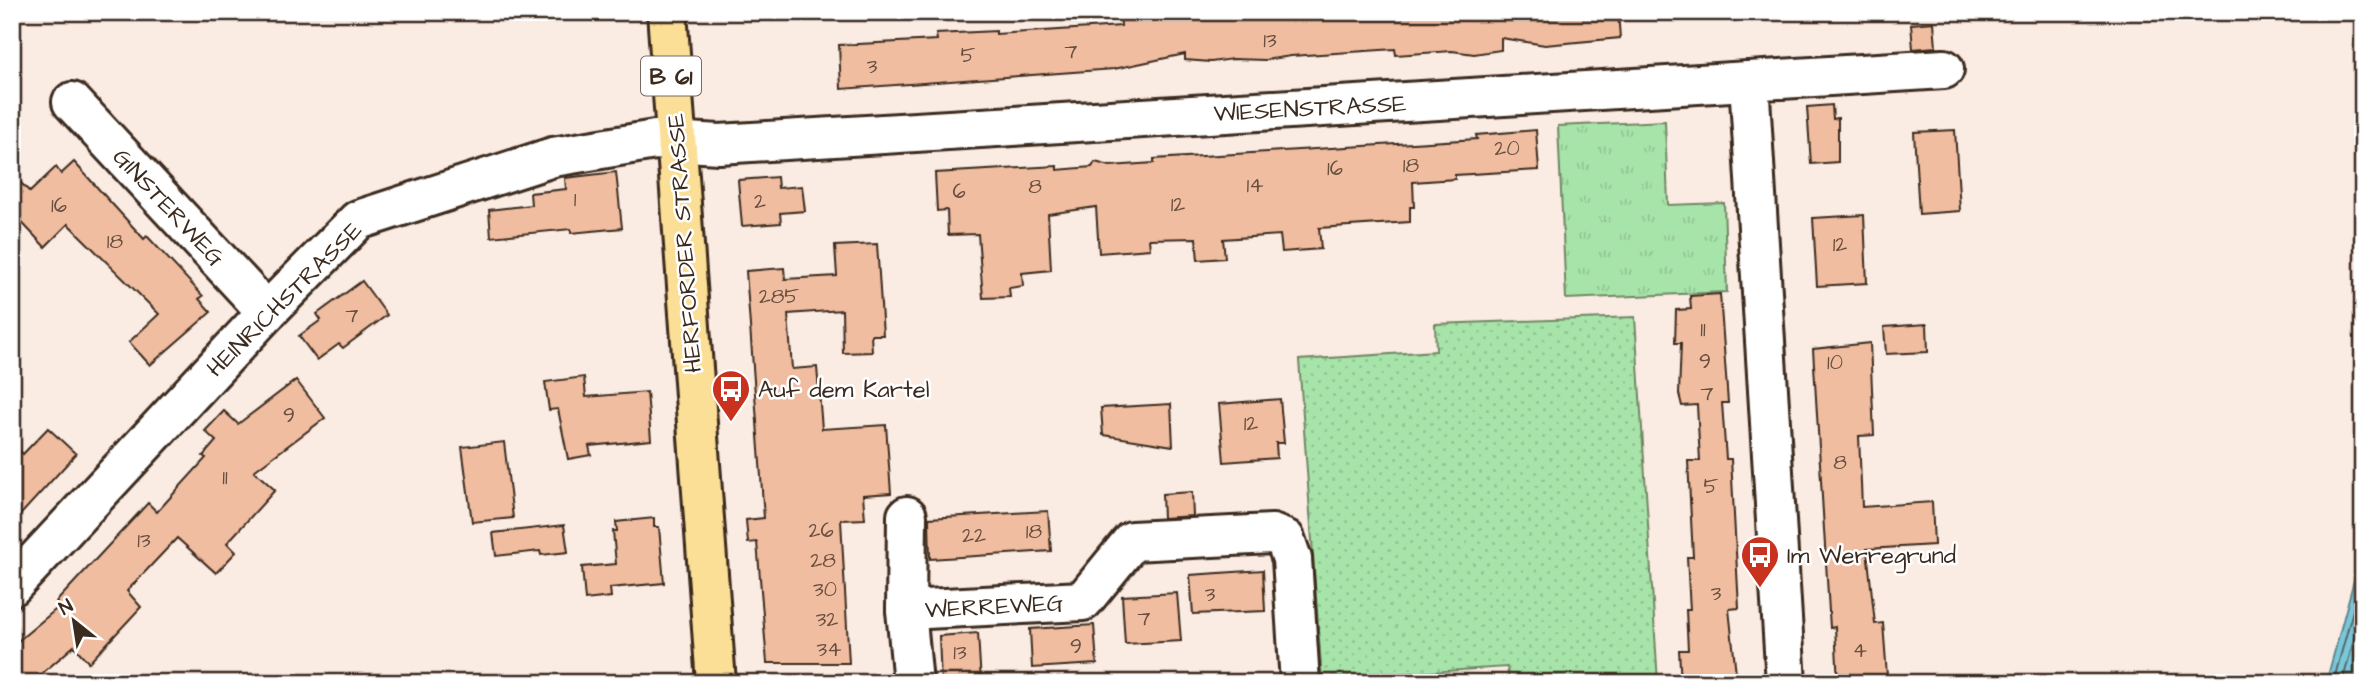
<svg xmlns="http://www.w3.org/2000/svg" width="2375" height="695" viewBox="0 0 2375 695" font-family="'Architects Daughter',sans-serif">
<defs>
<pattern id="grass-dots" width="8" height="8" patternUnits="userSpaceOnUse" patternTransform="scale(1.75)"><rect width="8" height="8" fill="#a7e4aa"/><path d="M2 2h.1M6 6h.1" fill="none" stroke="#91c492" stroke-width="1.8" stroke-linecap="round"/></pattern>
<pattern id="park-tufts" width="24" height="20" patternUnits="userSpaceOnUse" patternTransform="scale(1.75)"><rect width="24" height="20" fill="#a7e4aa"/><path d="M3 7l-1-3M5 7V3M7 7l1-3M15 17l-1-3M17 17v-4M19 17l1-3" fill="none" stroke="#91c492"/></pattern>
</defs>
<rect width="100%" height="100%" fill="#faebe3"/>
<filter id="ink" filterUnits="userSpaceOnUse"><feTurbulence type="fractalNoise" baseFrequency=".0143" numOctaves="2"/><feDisplacementMap in="SourceGraphic" scale="14" xChannelSelector="R" yChannelSelector="G"/><feConvolveMatrix kernelMatrix="1 2 1 2 8 2 1 2 1" color-interpolation-filters="sRGB"/></filter>
<g filter="url(#ink)">
<path fill="url(#grass-dots)" stroke="#718764" stroke-width="2" d="M1635,317L1658,683H1509L1507,667L1322,679L1299,360L1436,351L1435,324Z"/>
<path fill="url(#park-tufts)" stroke="#718764" stroke-width="2" d="M1665,121L1668,205L1724,203L1727,292L1566,299L1558,126Z"/>
<path fill="#7ac7d9" stroke="#61888e" stroke-width="2" d="M2363,547V683H2326Z"/>
<g fill="none" stroke-linecap="round" stroke-linejoin="round">
<g stroke="#546969" stroke-width="2">
<path d="M2333,683L2363,574"/>
<path d="M2342,683L2363,607"/>
</g>
</g>
<g fill="#f0bda1" stroke="#3b2a1e" stroke-width="2">
<path d="M1120,12L1182,16L1247,12H1618L1620,38L1545,45L1501,38V50L1474,54L1452,51L1396,55L1395,49L1291,56L1265,60L1233,59L1211,62L1185,60V54L1114,69L841,89L839,45L937,40L936,34L996,31V34L1121,26Z"/>
<path d="M1934,22L1936,47L1913,49L1911,24Z"/>
<path d="M1832,105L1833,119L1838,118V162L1811,164L1807,107Z"/>
<path d="M1536,130L1539,170L1455,175V179L1413,182L1414,207H1410V222L1319,228L1321,249L1282,252L1280,235L1223,239L1225,258L1198,260L1196,238L1149,239L1150,249L1099,253L1096,207L1048,214L1051,270L1022,273L1023,286L1009,288L1010,297L983,298L978,234L948,235L947,210L937,211L935,173L1057,166V170L1092,167L1095,162L1110,166L1154,163V159L1477,139L1476,135Z"/>
<path d="M1955,130L1960,211L1919,214L1914,132Z"/>
<path d="M74,162L144,239L147,236L203,296L199,299L211,312L150,365L129,342L159,314L68,224L45,247L12,212V174L30,192L56,167L61,174Z"/>
<path d="M616,172L622,228L571,233V229L491,237L489,210L531,205L530,193L566,189L565,178Z"/>
<path d="M777,177L778,188L802,186L805,211L780,213L781,223L742,226L738,180Z"/>
<path d="M1864,215L1867,283L1817,286L1813,218Z"/>
<path d="M877,244L883,335H871L872,352L843,353L842,310L788,314L792,369L817,367L822,429L886,425L891,493L863,495L865,519L841,520L849,663H767L757,542L748,543L746,520L764,518L746,271L784,268L785,279L837,276L835,246Z"/>
<path d="M362,281L387,315L343,348L339,344L317,360L299,336L321,320L317,314Z"/>
<path d="M1720,294L1728,403H1722L1726,459H1731L1739,608L1729,609L1737,683H1681L1679,650H1688L1686,610H1690L1687,557H1693L1688,461H1700L1697,405L1682,406L1679,394L1681,343H1675L1676,310L1691,309L1690,296Z"/>
<path d="M1927,324L1928,352L1886,354L1884,327Z"/>
<path d="M1870,343L1874,435L1859,436L1862,507L1932,502L1934,545L1867,549L1875,624L1883,623L1887,676L1869,677V683H1838L1835,627L1830,628L1813,349Z"/>
<path d="M584,377L586,397L647,392L651,440L589,446L591,455L568,459L558,409L549,410L545,382Z"/>
<path d="M296,380L325,418L254,471L275,490L227,543L236,552L216,573L177,538L127,591L141,607L89,663L74,646L31,683H12V646L60,606L56,602L148,503L157,512L206,458L203,456L216,441L205,431L224,411L238,424Z"/>
<path d="M1280,399L1284,443H1276L1277,458L1224,462L1219,404Z"/>
<path d="M1171,404L1173,446L1103,435L1101,408Z"/>
<path d="M48,428L76,454L12,524V444L23,454Z"/>
<path d="M504,442L513,518L472,522L462,447Z"/>
<path d="M1192,492L1193,516L1163,518L1162,494Z"/>
<path d="M1048,511L1051,551L930,559L929,518Z"/>
<path d="M654,518V527H659L664,583L610,588L611,597L585,600L582,567L616,564L613,531H617L616,522Z"/>
<path d="M564,525L568,552L541,555L540,551L496,556L493,533Z"/>
<path d="M1263,570L1265,611L1193,614L1190,575Z"/>
<path d="M1177,593L1181,641L1125,644L1122,596Z"/>
<path d="M1094,625L1097,664L1032,668L1030,629Z"/>
<path d="M978,633L981,683H941L939,636Z"/>
</g>
<g fill="none" stroke-linecap="round" stroke-linejoin="round">
<defs>
<g id="minor">
<path d="M1749,81L1786,683"/>
<path d="M72,102L267,312"/>
<path d="M907,516L906,610L913,683"/>
<path d="M12,586L267,312L358,220L553,157L655,140L719,144L1944,69"/>
<path d="M906,610L1083,601L1132,541L1272,534L1285,539L1292,559L1300,683"/>
</g>
<path id="major" d="M667,12L716,683"/>
</defs>
<use href="#minor" stroke="#3b2a1e" stroke-width="44"/>
<use href="#major" stroke="#3b2a1e" stroke-width="44"/>
<use href="#minor" stroke="#fff" stroke-width="38"/>
<use href="#major" stroke="#fbdf96" stroke-width="38"/>
</g>
</g>
<defs>
<symbol id="bus-pin" viewBox="-11 -11 22 30"><path d="M0 17L-7.5 6A9.5 9.5 0 1 1 7.5 6Z" fill="#c8321e" stroke="#fff"/><path d="M-5-6H5V4H4V6H2V4H-2V6H-4V4H-5ZM-3.5-4V0h7V-4ZM-3.5 1.2v1.5H-2V1.2ZM2 1.2v1.5H3.5V1.2Z" fill="#fff"/></symbol>
</defs>
<g fill-rule="evenodd">
<use href="#bus-pin" x="709" y="367" width="44" height="60"/>
<use href="#bus-pin" x="1738" y="533" width="44" height="60"/>
</g>
<g text-anchor="middle" stroke-width="5" stroke-linejoin="round" paint-order="stroke">
<g font-size="21" fill="#684f3f">
<text x="1270" y="47">13</text>
<text x="1071" y="58">7</text>
<text x="968" y="62">5</text>
<text x="872" y="73">3</text>
<text x="1507" y="155">20</text>
<text x="1411" y="172">18</text>
<text x="1335" y="175">16</text>
<text x="1255" y="192">14</text>
<text x="1035" y="193">8</text>
<text x="959" y="198">6</text>
<text x="575" y="206">1</text>
<text x="760" y="208">2</text>
<text x="1178" y="211">12</text>
<text x="59" y="212">16</text>
<text x="115" y="248">18</text>
<text x="1840" y="251">12</text>
<text x="779" y="303">285</text>
<text x="352" y="322">7</text>
<text x="1703" y="336">11</text>
<text x="1705" y="368">9</text>
<text x="1835" y="369">10</text>
<text x="1707" y="400">7</text>
<text x="289" y="422">9</text>
<text x="1251" y="430">12</text>
<text x="1840" y="469">8</text>
<text x="225" y="484">11</text>
<text x="1711" y="493">5</text>
<text x="821" y="537">26</text>
<text x="1034" y="538">18</text>
<text x="974" y="542">22</text>
<text x="144" y="547">13</text>
<text x="823" y="567">28</text>
<text x="825" y="596">30</text>
<text x="1716" y="600">3</text>
<text x="1210" y="601">3</text>
<text x="1144" y="625">7</text>
<text x="827" y="626">32</text>
<text x="1076" y="653">9</text>
<text x="829" y="656">34</text>
<text x="1860" y="657">4</text>
<text x="960" y="659">13</text>
</g>
<rect fill="#fff" stroke="#766a62" stroke-width="2" x="641" y="56.5" width="60" height="39" rx="5"/>
<g font-size="23" font-weight="bold" fill="#3b2a1e">
<text x="671" y="84">B 61</text>
</g>
<g font-size="24" fill="#3b2a1e" stroke="#fff">
<text transform="translate(1310 108) rotate(-3)" y="8">WIESENSTRASSE</text>
<text transform="translate(169 207) rotate(47)" y="8">GINSTERWEG</text>
<text transform="translate(684 243) rotate(-94)" y="8">HERFORDER STRASSE</text>
<text transform="translate(284 299) rotate(-45)" y="8">HEINRICHSTRASSE</text>
<text transform="translate(994 606) rotate(-3)" y="8">WERREWEG</text>
</g>
<g font-size="24" fill="#3b2a1e" stroke="#fff" text-anchor="start">
<text x="758" y="397">Auf dem Kartel</text>
<text x="1787" y="563">Im Werregrund</text>
</g>
</g>
<rect width="2375" height="695" fill="none" stroke="#fff" stroke-width="42"/>
<rect x="21" y="21" width="2333" height="653" fill="none" stroke="#3b2a1e" stroke-width="2.5" filter="url(#ink)"/>
<g transform="translate(74 621) rotate(330)" stroke="#ffffff" stroke-width="5" paint-order="stroke">
<path d="M0-5L12 26L0 18L-12 26Z" fill="#3b2a1e"/>
<text y="-10" font-size="19" font-weight="bold" text-anchor="middle" fill="#3b2a1e">N</text>
</g>
</svg>
